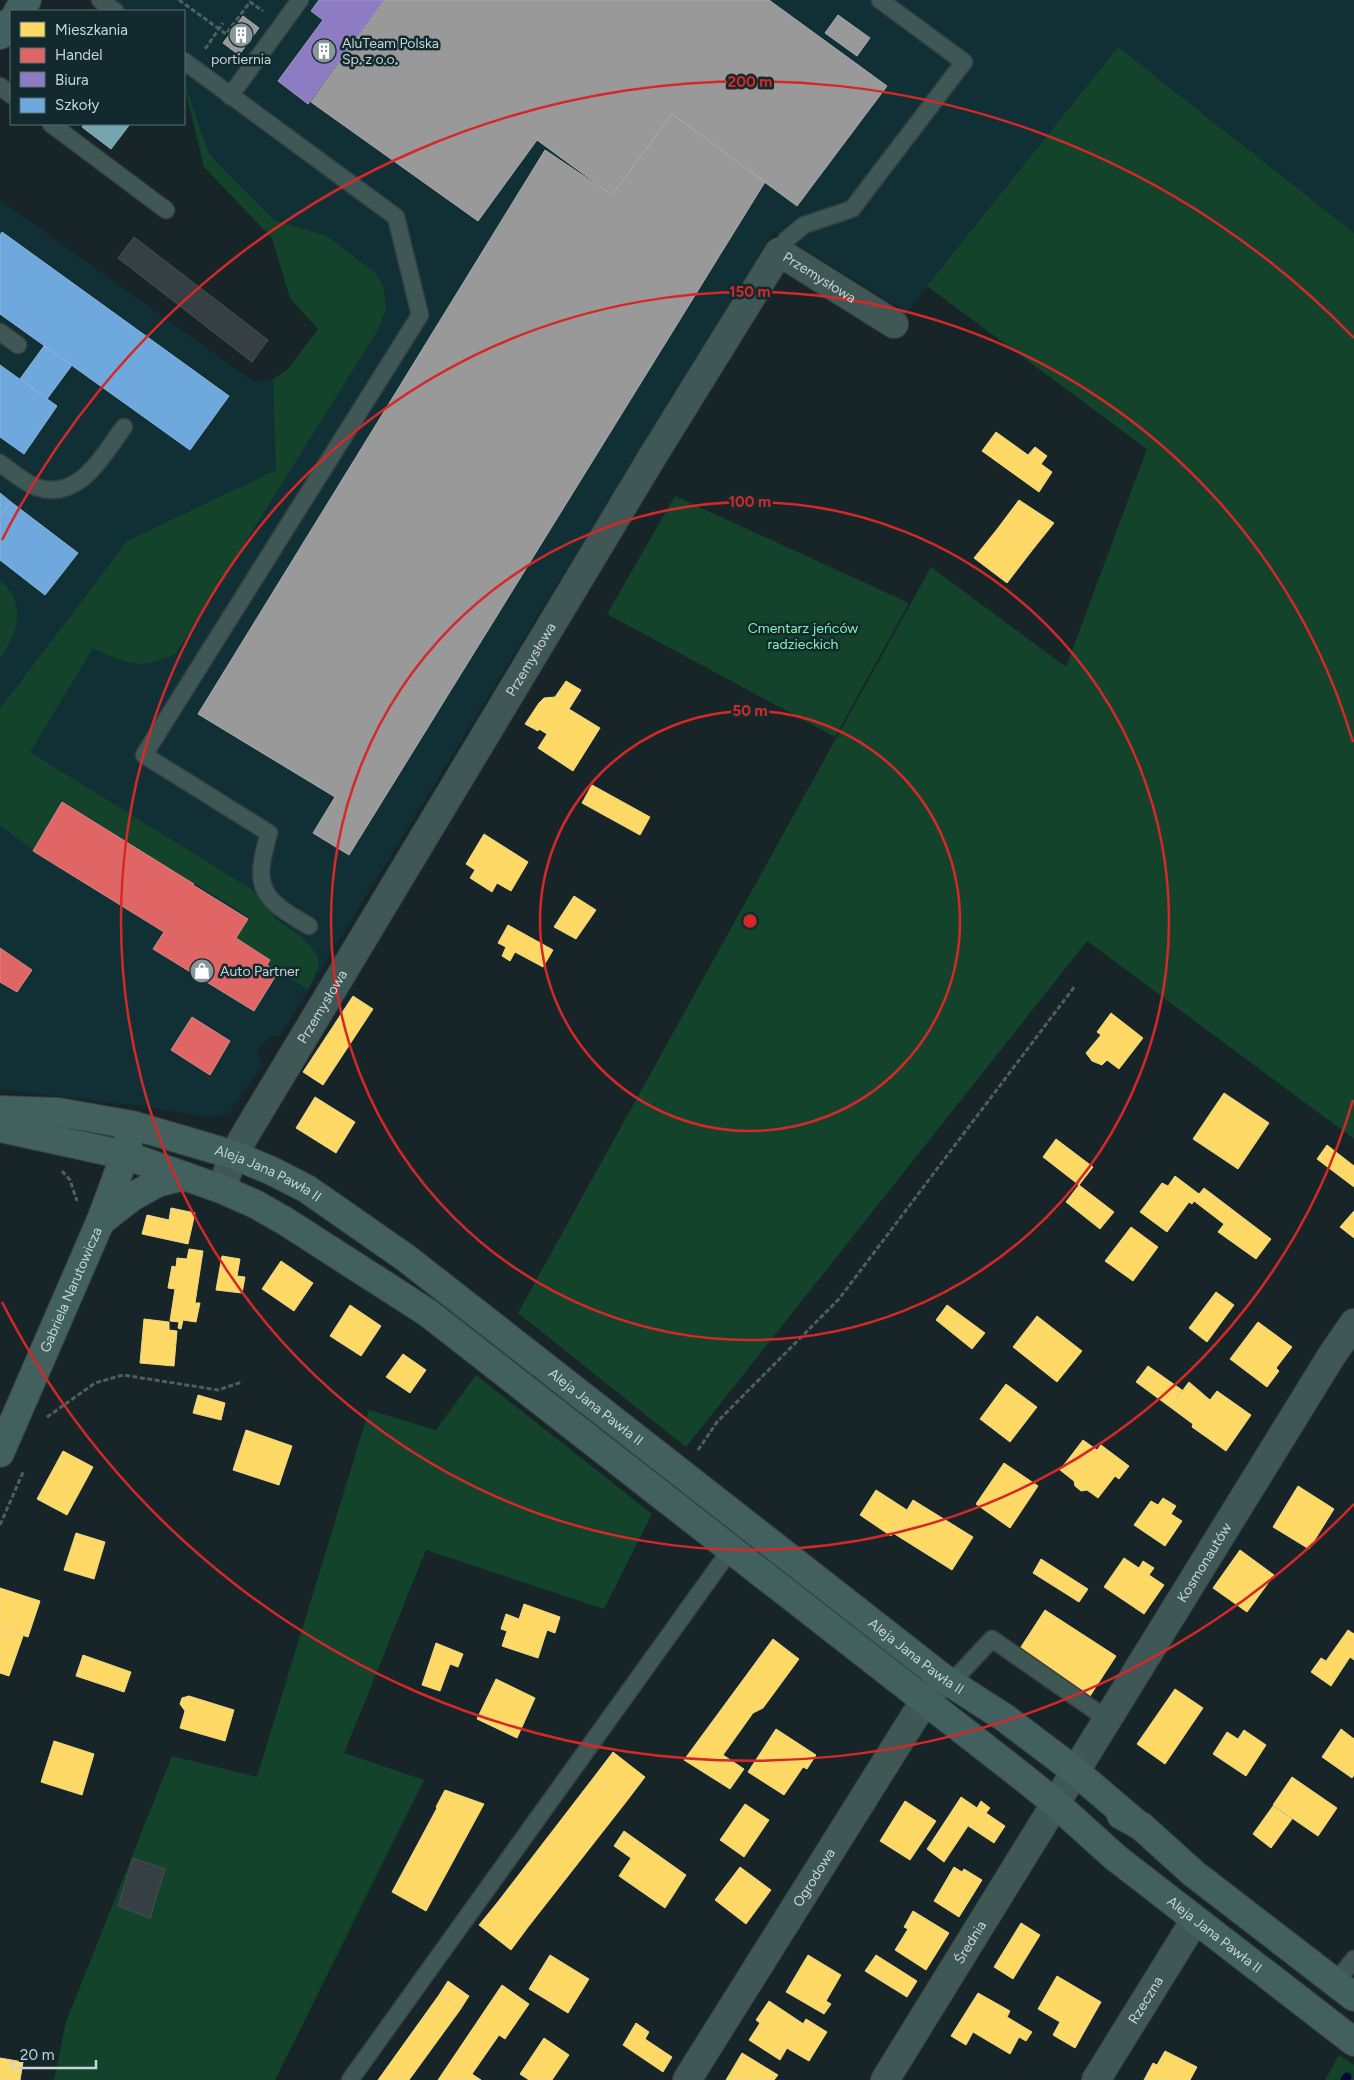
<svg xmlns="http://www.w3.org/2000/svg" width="1354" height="2080" viewBox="0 0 1354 2080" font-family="Figtree,sans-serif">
<rect width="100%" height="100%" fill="#182528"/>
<path fill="#113036" d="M117,0H1354V233L1118,47L907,312L774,231L280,1036H269L257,1052L262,1064L229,1113L209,1117L141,1106L0,1089V200L254,382L273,379L287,370L318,329L290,298L272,238L204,167L184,88V11H109Z"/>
<g fill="#13432b">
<path d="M1118,47L1354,233V1139L1087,941L686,1447L518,1313L931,567L1066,667L1147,449L927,286Z"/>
<path d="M184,83L209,154L259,205L275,221L327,236L375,273L383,285L386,307L378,330L176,653C142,672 125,663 93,648L30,752L251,889L277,920L302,937L318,956V968L308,990L268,964L270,960L237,938L249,917L62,802L33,851L0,825V709L127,541L276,470L273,379L287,370L318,329L290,298L272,238L204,167Z"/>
<path d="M675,496L909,603L835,737L607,614Z"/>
<path d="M0,581C27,602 18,634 0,658Z"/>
<path d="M476,1375L652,1514L604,1609L426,1550L344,1753L424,1780L275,2080H54L66,2022L172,1756L257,1777L369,1410L436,1430Z"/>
<path d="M1339,2055L1354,2065V2080H1325Z"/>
</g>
<g fill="#ffd966" stroke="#eed888">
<path d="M996,432L1028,455L1035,447L1047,456L1041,464L1052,472L1039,492L982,451Z"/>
<path d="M1019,500L1054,523L1030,553L998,528Z"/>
<path d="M998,528L1030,553L1007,583L974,558Z"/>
<path d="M566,681L581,690L569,709L600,728L573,771L538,748L547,734L539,729L538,731L525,724L539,703L544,698L555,697Z"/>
<path d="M592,785L650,817L640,835L582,803Z"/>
<path d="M484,834L528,862L511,891L497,883L492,892L470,878L475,870L466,864Z"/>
<path d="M574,896L596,910L576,939L554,927Z"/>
<path d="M508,925L553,950L543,967L515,952L510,961L502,956L506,947L498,943Z"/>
<path d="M353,996L373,1009L323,1085L303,1072Z"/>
<path d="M1111,1013L1143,1038L1119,1069L1107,1060L1102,1065L1092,1061L1086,1053L1101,1035L1097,1032Z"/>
<path d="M1224,1093L1269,1123L1238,1169L1193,1139Z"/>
<path d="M315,1097L355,1122L336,1153L296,1128Z"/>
<path d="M1056,1139L1093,1167L1079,1185L1043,1157Z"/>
<path d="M1327,1145L1354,1166V1187L1317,1159Z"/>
<path d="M1175,1176L1199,1194L1204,1188L1271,1239L1256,1259L1218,1232L1224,1224L1194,1201L1192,1204L1189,1202L1167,1232L1140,1212L1162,1183L1168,1186Z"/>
<path d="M1079,1185L1114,1212L1100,1229L1066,1202Z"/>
<path d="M171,1208L195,1213L188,1244L142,1234L147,1215L169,1220Z"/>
<path d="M1354,1211V1238L1340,1227Z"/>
<path d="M1131,1227L1158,1247L1133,1281L1105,1261Z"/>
<path d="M189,1249L203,1251L195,1303H200L196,1322L183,1320L181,1329L178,1328L179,1322L170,1321L175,1289L168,1288L172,1266L176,1267L177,1258L187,1259Z"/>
<path d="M222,1256L240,1259L237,1276L245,1277L242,1293L216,1290Z"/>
<path d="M281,1261L313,1283L294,1311L262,1289Z"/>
<path d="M1216,1292L1234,1305L1207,1342L1189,1328Z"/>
<path d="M350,1305L381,1326L361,1356L330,1336Z"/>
<path d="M947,1305L985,1333L972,1349L936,1320Z"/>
<path d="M1037,1316L1082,1351L1057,1382L1013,1347Z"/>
<path d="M144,1319L169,1322V1330L177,1331L174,1366L140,1363Z"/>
<path d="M1258,1322L1292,1347L1276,1368L1279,1371L1267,1387L1230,1359Z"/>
<path d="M403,1354L426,1370L410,1393L386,1377Z"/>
<path d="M1148,1366L1182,1390L1170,1407L1136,1382Z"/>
<path d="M1189,1382L1210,1400L1217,1391L1251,1415L1226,1451L1192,1427L1193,1424L1170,1407Z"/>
<path d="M1006,1384L1037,1407L1010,1442L980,1419Z"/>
<path d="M198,1395L225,1403L221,1420L193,1413Z"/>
<path d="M246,1430L292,1446L279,1485L233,1470Z"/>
<path d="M1083,1440L1097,1450L1101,1445L1129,1466L1119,1479L1115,1476L1098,1498L1087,1490L1081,1491L1075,1486L1074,1481L1060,1470Z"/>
<path d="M63,1451L93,1467L67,1515L37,1499Z"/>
<path d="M1004,1463L1038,1486L1010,1528L976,1504Z"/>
<path d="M1298,1486L1334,1509L1309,1549L1273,1527Z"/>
<path d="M876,1490L907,1510L891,1536L860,1515Z"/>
<path d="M1163,1498L1176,1506L1171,1514L1182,1521L1165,1546L1134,1525L1151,1501L1158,1505Z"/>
<path d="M913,1500L973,1537L952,1570L893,1533Z"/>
<path d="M76,1533L105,1542L94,1579L64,1570Z"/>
<path d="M1240,1550L1274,1575L1247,1612L1213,1588Z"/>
<path d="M1124,1558L1139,1568L1143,1561L1154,1568L1149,1575L1164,1585L1144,1614L1104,1587Z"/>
<path d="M1041,1559L1088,1589L1079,1602L1033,1573Z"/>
<path d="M0,1588L40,1601L28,1637L0,1628Z"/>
<path d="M524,1604L560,1617L555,1633L547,1630L538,1658L502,1646L507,1631L501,1629L506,1614L519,1619Z"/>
<path d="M1045,1610L1116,1656L1090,1696L1019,1650Z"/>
<path d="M0,1628L23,1636L9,1676L0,1673Z"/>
<path d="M1348,1630L1354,1634V1660L1350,1657L1331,1686L1311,1672L1321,1658L1326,1661Z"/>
<path d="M773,1639L799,1659L763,1708L753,1713L723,1755L744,1769L730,1789L684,1760Z"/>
<path d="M436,1643L463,1654L458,1667L450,1664L440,1691L422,1685Z"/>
<path d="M83,1655L131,1672L124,1692L76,1676Z"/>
<path d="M496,1679L535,1698L517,1738L477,1719Z"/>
<path d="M1175,1689L1203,1708L1165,1764L1137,1744Z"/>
<path d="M189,1696L234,1710L225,1741L180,1728L185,1711L180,1704L182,1698Z"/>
<path d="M776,1729L816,1755L807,1769L803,1767L784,1795L748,1772Z"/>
<path d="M1341,1729L1354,1739V1775L1352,1778L1322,1757Z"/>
<path d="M1244,1730L1266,1745L1246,1776L1213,1754L1227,1732L1238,1739Z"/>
<path d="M54,1741L94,1754L82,1795L41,1782Z"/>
<path d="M613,1752L645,1777L626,1802L594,1777Z"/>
<path d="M594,1777L626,1802L528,1927L497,1903Z"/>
<path d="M1292,1777L1337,1808L1318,1836L1273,1805Z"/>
<path d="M445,1790L484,1804L426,1911L392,1892L437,1808L436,1807Z"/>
<path d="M961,1797L977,1808L981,1801L990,1808L986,1813L1005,1826L994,1843L950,1814Z"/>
<path d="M905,1801L936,1821L910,1860L880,1841Z"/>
<path d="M745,1804L769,1820L744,1857L720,1840Z"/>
<path d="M1273,1806L1292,1819L1271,1848L1253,1834Z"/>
<path d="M950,1814L968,1826L944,1862L927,1849Z"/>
<path d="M624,1831L686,1875L665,1908L619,1876L631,1858L614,1846Z"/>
<path d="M740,1867L771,1890L746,1924L715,1900Z"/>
<path d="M954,1867L962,1872L964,1869L982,1880L959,1917L934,1901Z"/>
<path d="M497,1903L528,1927L511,1950L479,1925Z"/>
<path d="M913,1911L949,1933L926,1970L895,1950L908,1929L904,1927Z"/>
<path d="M1021,1923L1040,1935L1013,1979L994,1967Z"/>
<path d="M550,1955L589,1979L568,2013L529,1989Z"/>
<path d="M808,1955L841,1975L826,2001L831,2004L824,2014L786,1992Z"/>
<path d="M876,1955L917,1981L907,1997L865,1971Z"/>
<path d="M1057,1976L1101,2002L1075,2048L1053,2035L1060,2022L1038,2009Z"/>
<path d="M448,1981L469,1996L460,2010L439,1995Z"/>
<path d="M502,1985L529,2004L505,2039L499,2035L472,2074L481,2080H438Z"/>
<path d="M978,1993L1010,2011L1007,2017L1032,2032L1026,2041L1019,2037L1010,2054L973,2032L966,2045L951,2036Z"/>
<path d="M439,1995L460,2010L409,2080H378Z"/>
<path d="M769,2001L805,2025L790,2050L787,2048L780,2060L749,2040L760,2023L756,2020Z"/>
<path d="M806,2019L827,2032L809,2061L790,2050L805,2025L803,2024Z"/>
<path d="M636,2023L649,2032L645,2039L672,2057L663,2072L623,2045Z"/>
<path d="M544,2038L569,2055L552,2080H529L520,2074Z"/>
<path d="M1165,2051L1197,2067L1190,2080H1144L1153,2063L1157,2065Z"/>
<path d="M742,2053L778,2075L774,2080H726Z"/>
<path d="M0,2058L23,2062L20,2080H0Z"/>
</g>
<g fill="#e06666" stroke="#d88788">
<path d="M62,802L194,884L193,885L248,919L236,938L270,960L267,965L278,972L254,1011L153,949L164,932L33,851Z"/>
<path d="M0,948L32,970L17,992L0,982Z"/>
<path d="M192,1017L230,1041L210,1075L171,1050Z"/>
</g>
<path fill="#8e7cc3" stroke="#9f97c9" d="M319,0H384L308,104L278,81L323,20L311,11Z"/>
<g fill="#6fa8dc" stroke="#89b6db">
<path d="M2,232L229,396L190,450L0,314V235Z"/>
<path d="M44,346L72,365L47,399L20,379Z"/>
<path d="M0,365L57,406L24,454L0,437Z"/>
<path d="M0,493L11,502L0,516Z"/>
<path d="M11,502L78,553L45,595L0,560V516Z"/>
</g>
<path fill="#76a5af" stroke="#8eb3bb" d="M85,124H130L111,149L82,127Z"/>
<g fill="#999" stroke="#a7abac">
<path d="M385,0H769L887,86L797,206L672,114L612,195L537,140L478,221L311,102Z"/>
<path d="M838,15L870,38L857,56L825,33Z"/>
<path d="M243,16L259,28L239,55L223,43Z"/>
<path d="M672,114L765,182L349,855L313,833L335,797L198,714L545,150L612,195Z"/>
</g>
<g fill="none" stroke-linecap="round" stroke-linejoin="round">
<path stroke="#03093d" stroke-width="9" d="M1345,2080L1347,2077"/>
</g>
<g fill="#363f44" stroke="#475054">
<path d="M134,237L268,340L252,362L118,258Z"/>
<path d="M133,1858L165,1869L150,1918L118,1906Z"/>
</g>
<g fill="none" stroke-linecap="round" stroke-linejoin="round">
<defs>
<g id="lane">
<path d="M100,0L115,11"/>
<path d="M184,61L396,217L420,315L144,755L269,833C253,888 260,898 309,926"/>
<path d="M0,86L11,95"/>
<path d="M230,96L300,0"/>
<path d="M51,124L166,210"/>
<path d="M779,252L786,240L804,225L852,209L964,62L880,0"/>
<path d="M0,332L18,345"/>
<path d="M0,463C11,471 23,482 36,487C79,502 102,456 124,427"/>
<path d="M951,1683L992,1639L1107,1719"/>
<path d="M1335,1983L1354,1959"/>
<path d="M350,2080L731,1549"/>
</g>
<g id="street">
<path id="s1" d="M221,1189L234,1155L245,1135L651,459L779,252L894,324"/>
<path id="s2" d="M687,2080L915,1716L943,1678"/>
<path id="s3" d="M885,2080L1332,1355L1354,1323"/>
<path id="s4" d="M1096,2080L1195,1920"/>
</g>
<g id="secondary">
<path d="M18,11L27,0"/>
<path d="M0,35L11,21"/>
<path id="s5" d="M0,1110L58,1112L132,1125L234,1155L272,1171L307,1189L406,1258L943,1678L1005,1718L1075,1771L1137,1824"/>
<path id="s6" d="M0,1128L125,1155L221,1189L255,1204L285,1221L428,1313L1024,1778L1055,1803L1116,1858L1354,2042"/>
<path d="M100,1222L132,1197L157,1183L185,1176"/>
<path id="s7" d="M0,1453L101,1220L125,1155L129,1138"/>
<path d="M1121,1815L1141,1826L1193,1873L1354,1997"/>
</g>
</defs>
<use href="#lane" stroke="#364042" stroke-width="19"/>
<use href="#street" stroke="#364042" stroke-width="30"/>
<use href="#secondary" stroke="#364042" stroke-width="30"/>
<g stroke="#4e605e" stroke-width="3" stroke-dasharray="5 2.5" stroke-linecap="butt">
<path d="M179,0L226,34L250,2L263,11"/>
<path d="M205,49L223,23"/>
<path d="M62,1171L70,1180L77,1201"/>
<path d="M47,1417L95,1383L123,1375L218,1390L242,1382"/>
<path d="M698,1450L717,1422L839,1299L1075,986"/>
<path d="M0,1525L24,1470"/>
</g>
<use href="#lane" stroke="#405855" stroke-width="16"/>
<use href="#street" stroke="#405855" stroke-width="28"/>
<use href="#secondary" stroke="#41605e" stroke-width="28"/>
</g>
<g fill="none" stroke="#d62828" stroke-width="2.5">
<circle cx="750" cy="921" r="210"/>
<circle cx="750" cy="921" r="419"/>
<path d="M1353 1100A629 629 0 1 1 1353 742"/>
<path d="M1354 1504A839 839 0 0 1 2 1302M2 540A839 839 0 0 1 1354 338"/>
</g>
<defs>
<symbol id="building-disc" viewBox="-11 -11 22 22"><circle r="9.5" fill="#8a979a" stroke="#122a2e"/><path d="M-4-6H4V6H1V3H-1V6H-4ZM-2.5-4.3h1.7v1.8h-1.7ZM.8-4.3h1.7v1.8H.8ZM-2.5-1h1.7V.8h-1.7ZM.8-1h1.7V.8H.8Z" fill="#fff"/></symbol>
<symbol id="shop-disc" viewBox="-11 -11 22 22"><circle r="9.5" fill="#8a979a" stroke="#122a2e"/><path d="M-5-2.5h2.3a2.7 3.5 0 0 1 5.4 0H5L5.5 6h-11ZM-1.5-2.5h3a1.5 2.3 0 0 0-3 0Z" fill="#fff"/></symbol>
</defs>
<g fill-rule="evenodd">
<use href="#building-disc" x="227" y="21" width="28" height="28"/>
<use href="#building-disc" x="310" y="37" width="28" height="28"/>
<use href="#shop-disc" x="188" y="957" width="28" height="28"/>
</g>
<g text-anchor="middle" stroke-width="5" stroke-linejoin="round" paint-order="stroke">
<g font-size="14" fill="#c7d5d8" stroke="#122a2e" text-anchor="start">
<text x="342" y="48">AluTeam Polska<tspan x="342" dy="16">Sp. z o.o.</tspan></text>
<text x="241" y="64" text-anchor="middle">portiernia</text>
<text x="220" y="976">Auto Partner</text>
</g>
<g font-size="14" fill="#c7d5d8" stroke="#122a2e">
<text dy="5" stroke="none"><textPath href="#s1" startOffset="1139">Przemysłowa</textPath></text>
<text dy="5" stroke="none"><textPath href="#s1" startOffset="614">Przemysłowa</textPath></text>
<text dy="5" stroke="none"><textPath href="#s1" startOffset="209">Przemysłowa</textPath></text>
<text dy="5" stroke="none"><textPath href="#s5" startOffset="278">Aleja Jana Pawła II</textPath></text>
<text dy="5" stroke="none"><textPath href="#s7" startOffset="178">Gabriela Narutowicza</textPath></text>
<text dy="5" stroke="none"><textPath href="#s5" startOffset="682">Aleja Jana Pawła II</textPath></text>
<text dy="5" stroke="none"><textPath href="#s3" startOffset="608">Kosmonautów</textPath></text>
<text dy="5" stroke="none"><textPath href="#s5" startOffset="1088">Aleja Jana Pawła II</textPath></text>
<text dy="5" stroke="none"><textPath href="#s2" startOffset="239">Ogrodowa</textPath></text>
<text dy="5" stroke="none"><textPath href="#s6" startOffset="1474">Aleja Jana Pawła II</textPath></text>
<text dy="5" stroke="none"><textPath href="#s3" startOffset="162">Średnia</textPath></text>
<text dy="5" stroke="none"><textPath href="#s4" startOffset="94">Rzeczna</textPath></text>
</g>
<g font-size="14" fill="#85f1b0" stroke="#122a2e">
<text x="803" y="633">Cmentarz jeńców<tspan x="803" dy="16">radzieckich</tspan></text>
</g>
</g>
<circle cx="750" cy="921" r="8" fill="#d62828" stroke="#122a2e" stroke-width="2.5"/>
<g font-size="15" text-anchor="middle" font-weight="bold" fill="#d62828" stroke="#122a2e" stroke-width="5" stroke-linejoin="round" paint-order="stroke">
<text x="750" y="87">200 m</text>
<text x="750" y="297">150 m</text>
<text x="750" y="507">100 m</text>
<text x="750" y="716">50 m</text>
</g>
<rect x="10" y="10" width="175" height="115" fill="#122a2e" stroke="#5a6e72"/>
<rect x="20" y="22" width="25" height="15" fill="#ffd966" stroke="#5a6e72"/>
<text x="55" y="35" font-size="15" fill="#c7d5d8">Mieszkania</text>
<rect x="20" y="48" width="25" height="15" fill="#e06666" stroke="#5a6e72"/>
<text x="55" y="60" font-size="15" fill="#c7d5d8">Handel</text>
<rect x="20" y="72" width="25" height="15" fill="#8e7cc3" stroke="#5a6e72"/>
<text x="55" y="85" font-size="15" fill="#c7d5d8">Biura</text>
<rect x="20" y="98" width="25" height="15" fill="#6fa8dc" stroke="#5a6e72"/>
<text x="55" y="110" font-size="15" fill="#c7d5d8">Szkoły</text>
<path d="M12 2060v8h84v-8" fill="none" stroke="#c7d5d8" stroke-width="2.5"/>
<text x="20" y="2060" font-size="15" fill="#c7d5d8" stroke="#122a2e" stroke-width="4" paint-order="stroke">20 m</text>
</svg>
